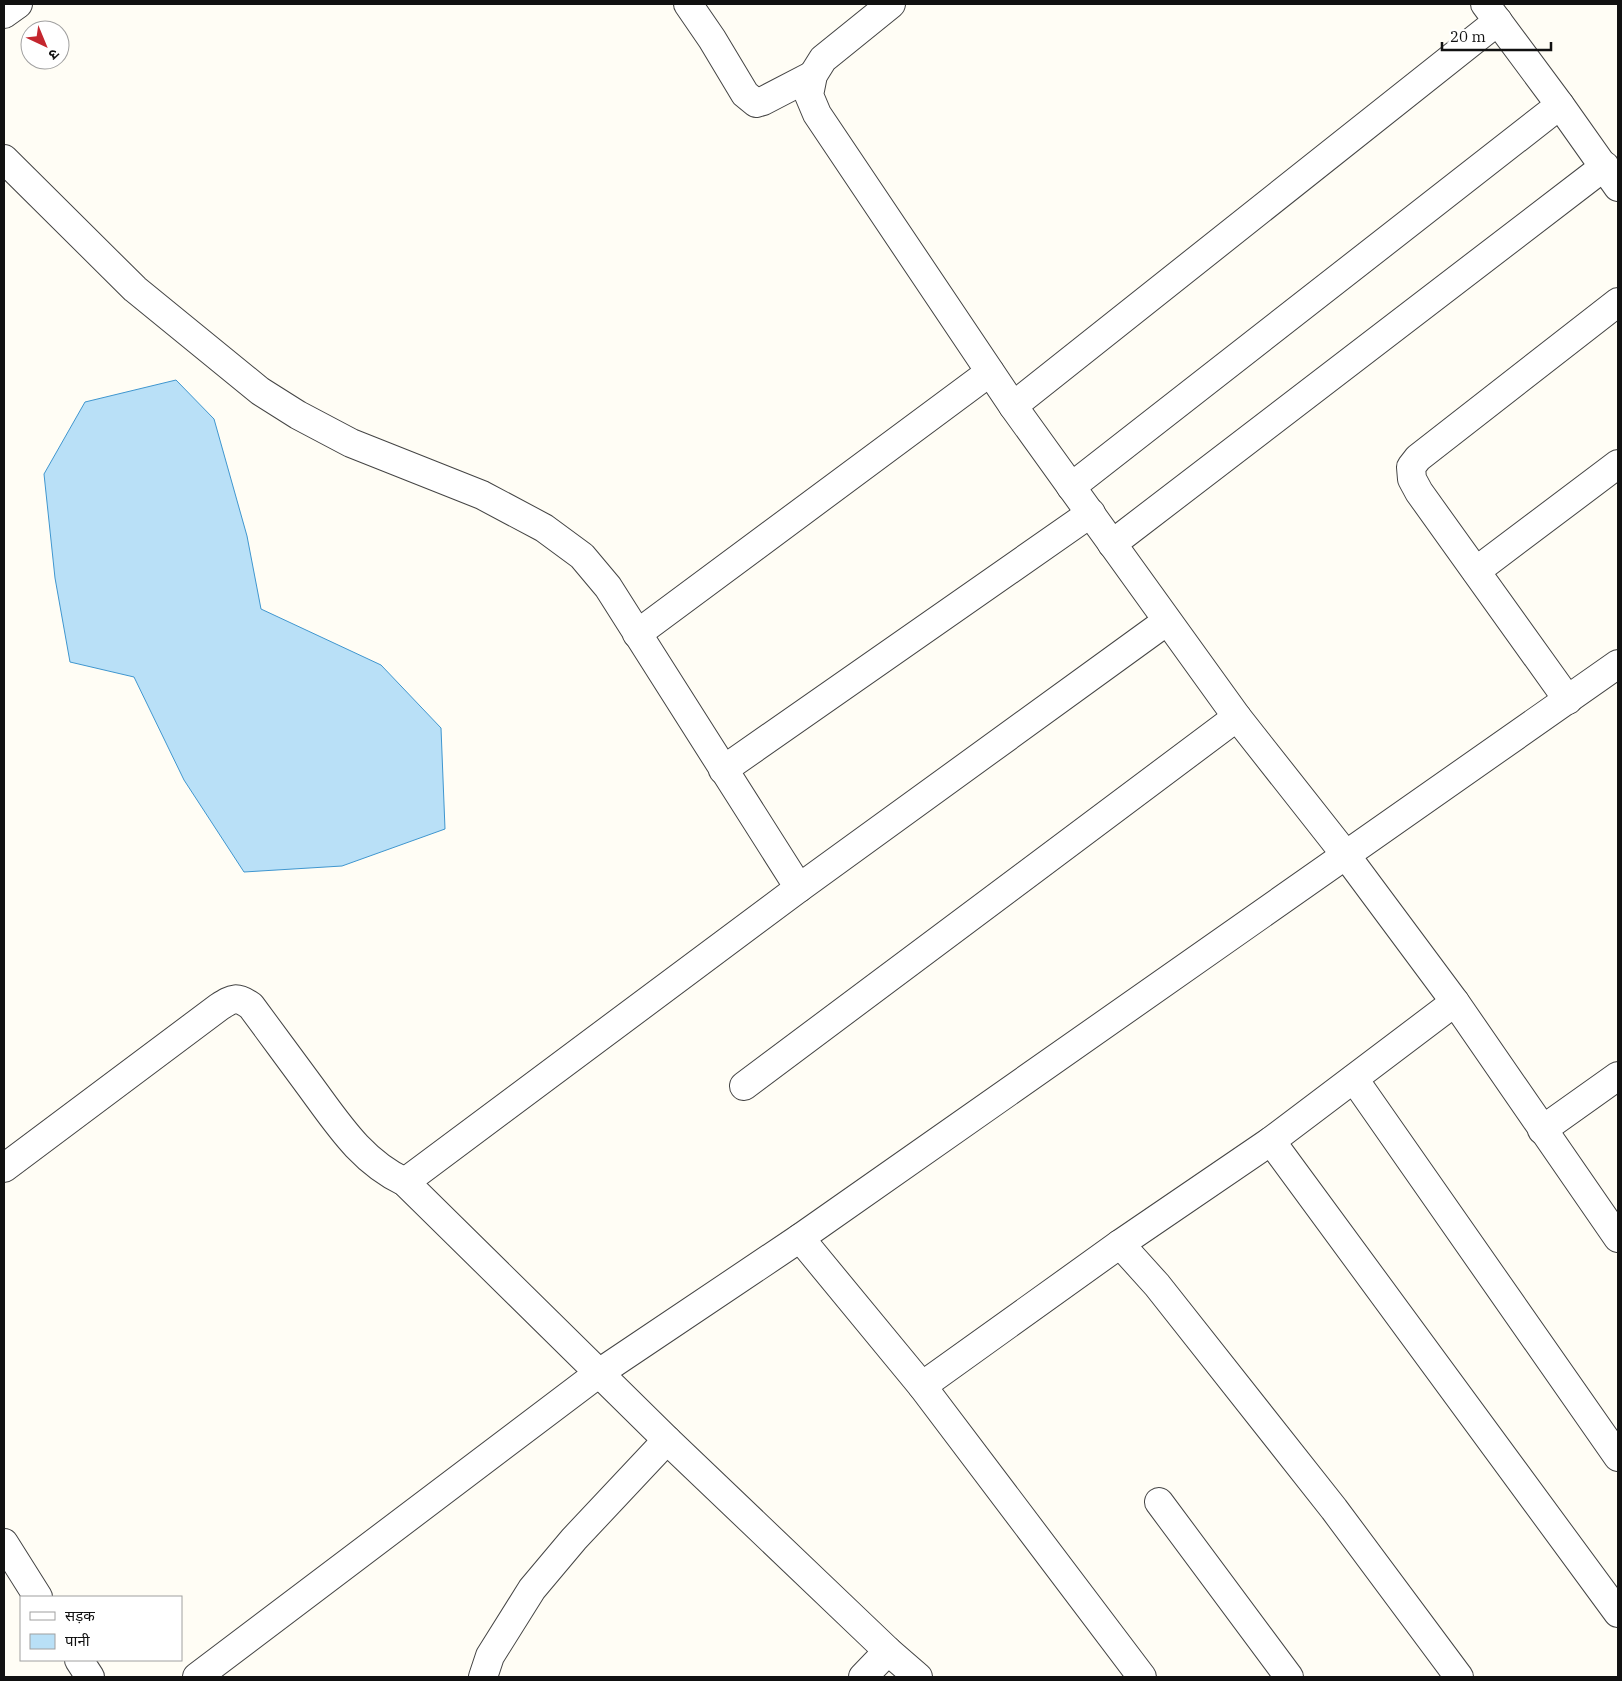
<svg xmlns="http://www.w3.org/2000/svg" width="1622" height="1681" viewBox="0 0 1622 1681" font-family="'IBM Plex Serif','Noto Sans Devanagari',serif">
<rect width="100%" height="100%" fill="#fffdf5"/>
<path fill="#b9e0f7" stroke="#3f96cf" d="M176,380L214,419L247,536L261,609L381,665L441,728L445,829L342,866L244,872L184,780L134,677L70,662L55,578L44,474L85,402Z"/>
<g fill="none" stroke-linecap="round" stroke-linejoin="round">
<defs>
<g id="minor">
<path d="M688,4L712,39L745,94L756,103L763,101L813,75"/>
<path d="M891,4L823,59L813,75L809,95L817,114L1013,406L1237,717L1345,854L1455,1002L1618,1238"/>
<path d="M1485,4L1560,105L1618,187"/>
<path d="M4,14L18,4"/>
<path d="M4,159L135,289L260,391L298,415L351,443L482,495L544,528L582,556L608,587L799,888"/>
<path d="M1013,406L1498,21"/>
<path d="M1071,487L1560,105"/>
<path d="M1112,544L1605,166"/>
<path d="M1476,571L1618,464"/>
<path d="M637,634L990,372"/>
<path d="M1568,700L1419,492L1412,479L1411,467L1418,458L1618,302"/>
<path d="M723,770L1091,513"/>
<path d="M1354,1079L1618,1457"/>
<path d="M744,1086L1237,717"/>
<path d="M1542,1130L1618,1076"/>
<path d="M1271,1141L1618,1613"/>
<path d="M4,1168L219,1007C233,998 237,996 251,1006C271,1033 290,1059 310,1086C338,1124 361,1161 405,1182L667,1440L888,1651L918,1677"/>
<path d="M405,1182L799,888L1167,621"/>
<path d="M800,1238L922,1386L1142,1677"/>
<path d="M1120,1244L1157,1285L1334,1509L1459,1677"/>
<path d="M922,1386L1120,1244L1271,1141L1455,1002"/>
<path d="M1159,1502L1289,1677"/>
<path d="M4,1543L38,1597"/>
<path d="M79,1660L90,1677"/>
<path d="M197,1677L599,1373L800,1238L1618,664"/>
<path d="M483,1677L490,1656L532,1589L574,1539L667,1440"/>
<path d="M863,1677L888,1651"/>
</g>
</defs>
<use href="#minor" stroke="#444" stroke-width="30"/>
<use href="#minor" stroke="#fff" stroke-width="28"/>
</g>
<rect width="1622" height="1681" fill="none" stroke="#111111" stroke-width="10"/>
<rect x="20" y="1596" width="162" height="65" fill="#ffffff" stroke="#a0a0a0"/>
<rect x="30" y="1612" width="25" height="8" fill="#ffffff" stroke="#a0a0a0"/>
<text x="65" y="1621" font-size="15" fill="#111111">सड़क</text>
<rect x="30" y="1634" width="25" height="15" fill="#b9e0f7" stroke="#a0a0a0"/>
<text x="65" y="1646" font-size="15" fill="#111111">पानी</text>
<g transform="translate(45 45) rotate(136)"><circle r="24" fill="#ffffff" stroke="#a0a0a0"/>
<path d="M0-4L9 19L0 12L-9 19Z" fill="#c4262e"/>
<text y="-8" font-size="14" font-weight="bold" text-anchor="middle" fill="#111111">उ</text>
</g>
<path d="M1442 42v8h109v-8" fill="none" stroke="#111111" stroke-width="2.5"/>
<text x="1450" y="42" font-size="15" fill="#111111" stroke="#ffffff" stroke-width="4" paint-order="stroke">20 m</text>
</svg>
